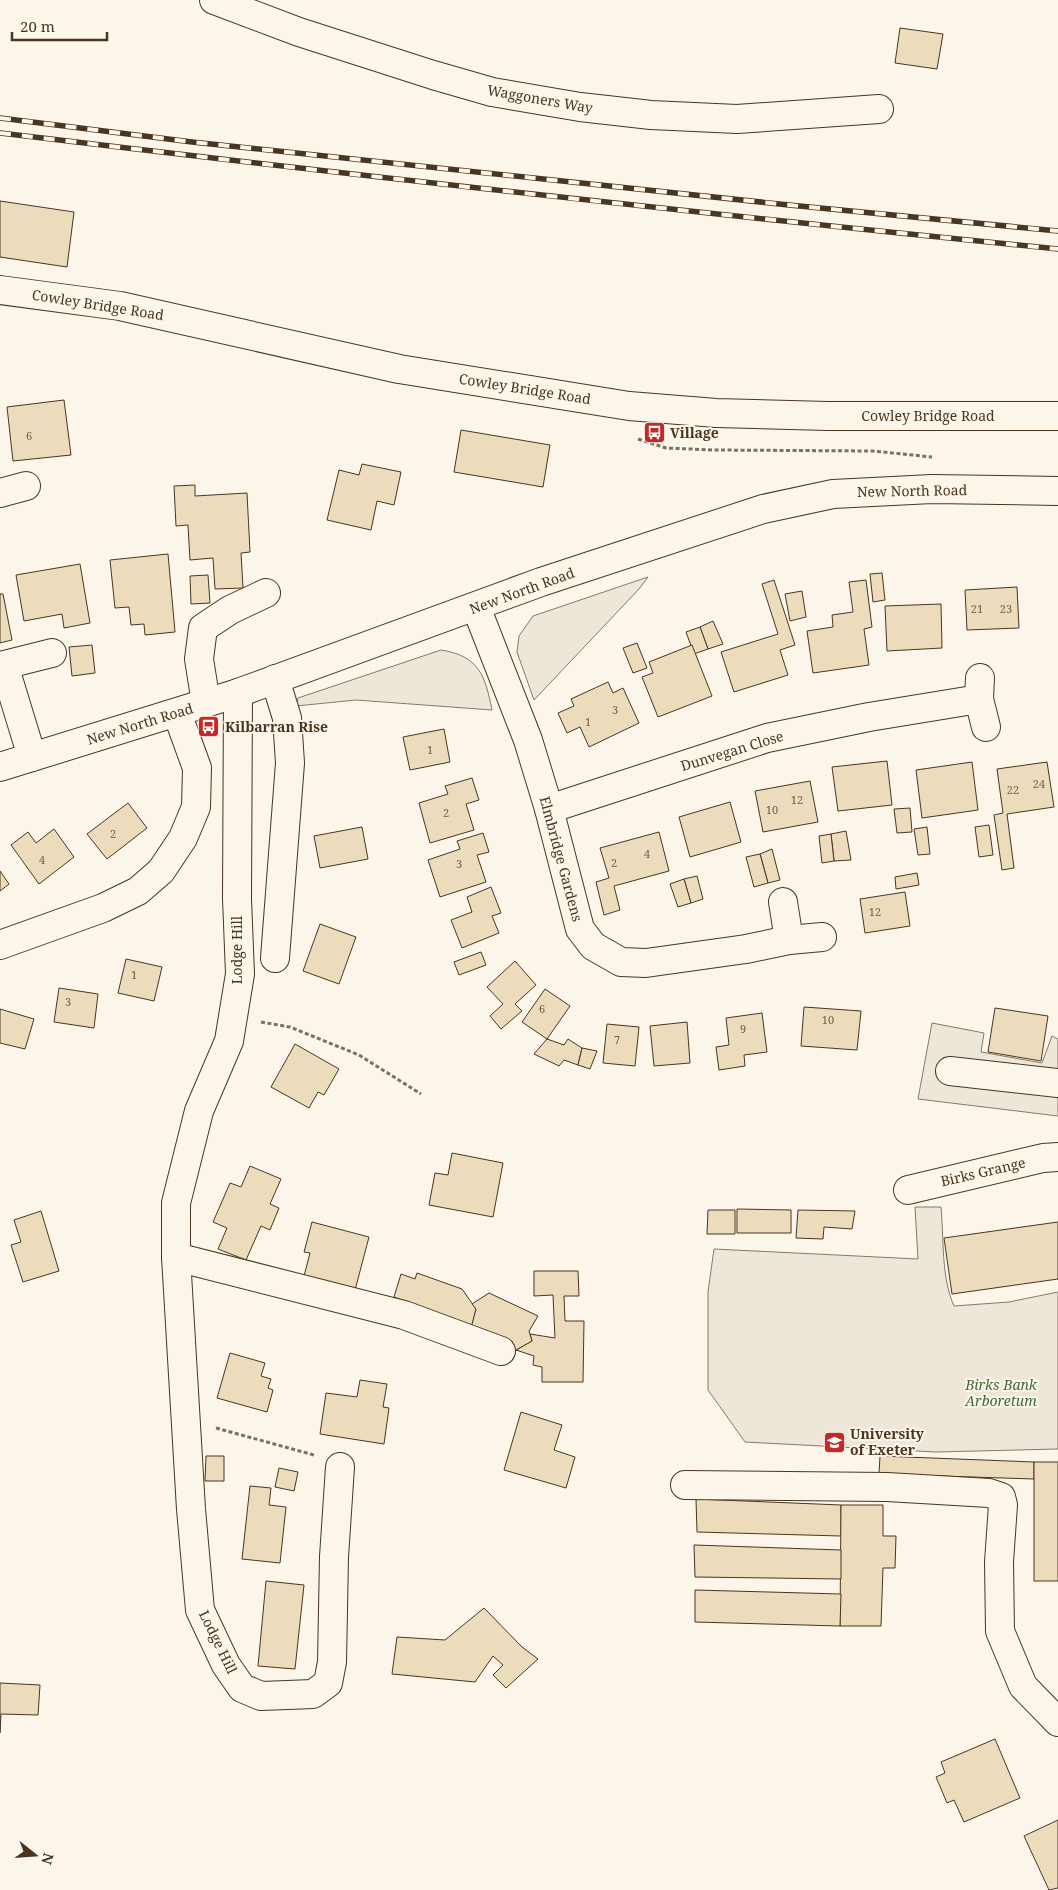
<svg xmlns="http://www.w3.org/2000/svg" width="1058" height="1890" viewBox="0 0 1058 1890" font-family="'Noto Serif',serif">
<rect width="100%" height="100%" fill="#fbf6e9"/>
<g fill="#ede6d9" stroke="#887966">
<path d="M648,577L639,589L534,700L517,652L519,636L533,616Z"/>
<path d="M441,650C479,656 485,675 492,710L356,700L296,706L298,698Z"/>
<path d="M915,1207H941C944,1239 941,1277 954,1306L1009,1302L1058,1292V1449L936,1452L745,1442L708,1390V1292L714,1249L918,1259Z"/>
</g>
<path fill="#ede7d9" stroke="#887966" d="M932,1023L984,1033L981,1052L1042,1063L1052,1036L1058,1039V1116L918,1099Z"/>
<g fill="#ecdcbc" stroke="#4a3520">
<path d="M900,28L943,34L937,69L895,63Z"/>
<path d="M0,201L74,212L67,267L0,257Z"/>
<path d="M64,400L71,455L13,461L7,407Z"/>
<path d="M461,430L550,445L543,487L454,472Z"/>
<path d="M362,464L401,472L394,505L377,501L371,530L327,520L339,470L359,475Z"/>
<path d="M195,485V496L247,493L250,552L241,553L243,588L215,589L213,558L190,560L188,525L176,526L174,486Z"/>
<path d="M168,554L175,632L145,635L144,624L131,625L129,607L115,608L110,560Z"/>
<path d="M80,564L90,623L64,628L62,614L24,621L16,575Z"/>
<path d="M882,573L885,600L873,602L870,574Z"/>
<path d="M208,575L210,603L191,604L190,576Z"/>
<path d="M774,580L795,645L780,650L788,675L734,692L721,652L778,634L762,584Z"/>
<path d="M866,580L872,627L864,629L869,665L813,673L807,631L833,627L832,615L853,612L849,582Z"/>
<path d="M1017,587L1019,628L967,630L965,590Z"/>
<path d="M802,591L806,617L790,621L785,594Z"/>
<path d="M0,594H3L12,640L0,643Z"/>
<path d="M941,604L942,648L887,651L885,606Z"/>
<path d="M713,621L723,644L708,649L700,627Z"/>
<path d="M700,627L708,649L694,654L686,632Z"/>
<path d="M637,643L647,668L633,673L623,648Z"/>
<path d="M92,645L95,673L72,676L69,647Z"/>
<path d="M692,645L712,696L658,717L642,677L653,673L649,662Z"/>
<path d="M608,682L613,693L623,688L639,723L589,747L580,727L567,733L558,713L574,706L571,699Z"/>
<path d="M444,729L450,762L410,770L403,737Z"/>
<path d="M887,761L892,805L838,811L832,767Z"/>
<path d="M972,762L978,810L922,818L916,770Z"/>
<path d="M1047,762L1054,807L1007,814L1014,868L1002,870L994,815L1003,813L997,769Z"/>
<path d="M472,778L479,800L466,804L474,830L430,843L419,803L448,794L445,786Z"/>
<path d="M810,781L818,822L763,832L755,791Z"/>
<path d="M730,802L741,842L690,857L679,817Z"/>
<path d="M128,803L147,828L107,859L87,834Z"/>
<path d="M910,808L912,832L897,833L894,809Z"/>
<path d="M989,825L993,855L979,857L975,827Z"/>
<path d="M362,827L368,859L320,868L314,836Z"/>
<path d="M927,827L930,854L918,855L914,829Z"/>
<path d="M54,829L74,857L39,884L11,845L28,832L36,843Z"/>
<path d="M846,831L851,860L834,861L831,834Z"/>
<path d="M659,832L669,871L614,886L620,910L604,915L596,882L609,878L600,848Z"/>
<path d="M483,833L489,852L477,855L486,882L440,897L428,860L460,849L457,841Z"/>
<path d="M831,834L834,861L822,863L819,836Z"/>
<path d="M772,849L780,880L768,883L760,854Z"/>
<path d="M760,854L768,883L754,887L746,857Z"/>
<path d="M0,871L9,884L0,891Z"/>
<path d="M917,873L919,885L896,889L895,877Z"/>
<path d="M697,876L703,899L691,903L684,879Z"/>
<path d="M684,879L691,903L678,907L670,884Z"/>
<path d="M491,887L501,913L492,916L499,933L462,948L451,920L472,912L467,897Z"/>
<path d="M905,892L910,926L865,933L860,899Z"/>
<path d="M320,924L356,937L339,984L303,971Z"/>
<path d="M481,952L486,965L459,975L454,962Z"/>
<path d="M126,959L162,967L154,1001L118,993Z"/>
<path d="M515,961L536,985L515,1004L522,1011L501,1029L490,1016L503,1004L487,987Z"/>
<path d="M59,988L98,994L94,1028L54,1022Z"/>
<path d="M545,989L570,1006L547,1039L522,1022Z"/>
<path d="M804,1007L861,1011L857,1050L801,1046Z"/>
<path d="M995,1008L1048,1016L1041,1061L988,1052Z"/>
<path d="M0,1009L34,1019L25,1049L0,1043Z"/>
<path d="M762,1013L767,1052L744,1055L745,1066L719,1070L716,1047L729,1045L726,1018Z"/>
<path d="M687,1022L690,1063L654,1066L650,1026Z"/>
<path d="M607,1024L639,1027L635,1066L603,1063Z"/>
<path d="M547,1039L564,1045L568,1039L582,1048L578,1065L564,1060L559,1066L534,1054Z"/>
<path d="M295,1044L339,1069L324,1095L318,1092L309,1108L271,1087Z"/>
<path d="M582,1048L597,1051L590,1069L578,1065Z"/>
<path d="M452,1153L503,1163L493,1217L429,1205L435,1173L448,1175Z"/>
<path d="M250,1166L281,1179L270,1204L279,1208L270,1230L261,1226L246,1260L218,1249L227,1228L213,1222L230,1183L241,1187Z"/>
<path d="M737,1209L791,1210V1233H737Z"/>
<path d="M708,1210H735V1234H707Z"/>
<path d="M798,1210L855,1211L852,1229L824,1227L823,1239L796,1238Z"/>
<path d="M41,1211L59,1271L23,1282L11,1245L21,1242L14,1220Z"/>
<path d="M312,1222L369,1237L354,1294L303,1280L310,1253L304,1252Z"/>
<path d="M1058,1222V1279L952,1294L944,1238Z"/>
<path d="M534,1271H578L579,1296H564L565,1321H584L583,1382H542V1367L533,1365L534,1356L516,1350L532,1341L530,1334L555,1338L553,1295L534,1296Z"/>
<path d="M417,1273L462,1289L476,1309L471,1329L426,1309L394,1297L401,1274L415,1279Z"/>
<path d="M489,1293L538,1316L529,1331L532,1341L516,1350L470,1332L476,1309L472,1304Z"/>
<path d="M230,1353L265,1363L261,1376L271,1379L268,1388L273,1390L267,1412L217,1398Z"/>
<path d="M360,1380L387,1384L383,1407L389,1408L384,1444L320,1434L326,1393L357,1397Z"/>
<path d="M521,1412L562,1425L554,1450L575,1457L566,1488L504,1470Z"/>
<path d="M206,1456H224V1481H205Z"/>
<path d="M880,1456L1034,1462V1479L879,1474Z"/>
<rect x="1034" y="1462" width="24" height="119"/>
<path d="M279,1468L298,1472L294,1491L275,1487Z"/>
<path d="M250,1486L271,1488L269,1505L286,1507L280,1563L242,1559Z"/>
<path d="M696,1499L841,1505V1536L697,1532Z"/>
<path d="M841,1505H883V1536H896L895,1568H883L881,1626H840Z"/>
<path d="M694,1545L841,1550V1579L695,1577Z"/>
<path d="M266,1581L304,1585L295,1669L258,1666Z"/>
<path d="M695,1590L841,1594L840,1626L695,1622Z"/>
<path d="M484,1608L522,1647L538,1659L506,1688L493,1675L503,1665L493,1656L475,1682L392,1674L397,1637L445,1640Z"/>
<path d="M0,1683L40,1685L38,1715L1,1714L0,1733Z"/>
<path d="M995,1739L1020,1798L964,1822L954,1800L947,1803L936,1777L945,1773L941,1762Z"/>
<path d="M1058,1820V1888L1049,1890L1024,1836Z"/>
</g>
<g fill="none" stroke-linecap="round" stroke-linejoin="round">
<defs>
<g id="minor">
<path d="M214,0L299,32L433,75L492,92L580,107L651,115L737,119L879,109"/>
<path d="M0,493L26,486"/>
<path d="M476,607L528,740L549,809L580,929L593,946L621,962L646,963L746,949L789,940L822,937"/>
<path d="M238,693L237,899L240,974L229,1041L199,1111L176,1203V1257L191,1509L200,1610L226,1665L242,1688L261,1696L313,1694L328,1683L332,1662L334,1557L340,1467"/>
<path d="M979,699L986,727"/>
<path d="M206,703L199,659L203,628L230,610L266,593"/>
<path d="M32,757L4,665L52,653"/>
<path d="M549,809L767,738L869,717L979,699L980,678"/>
<path d="M783,902L789,940"/>
<path d="M0,945L103,908L138,891L161,871L183,838L196,807L197,768L177,713"/>
<path d="M275,958L290,763L287,718L275,679"/>
<path d="M950,1071L1058,1083"/>
<path d="M908,1190L1043,1158L1058,1157"/>
<path d="M176,1257L404,1315L501,1351"/>
<path d="M685,1485L887,1487L989,1493L1001,1497L1003,1505L999,1562L1000,1631L1023,1686L1058,1722"/>
</g>
<path id="major" d="M0,767L238,693L541,582L763,509L833,494L932,489L1058,491"/>
<path id="highway" d="M0,290L120,306L399,369L629,406L716,413L828,416H1058"/>
</defs>
<use href="#minor" stroke="#4a3520" stroke-width="30"/>
<use href="#major" stroke="#4a3520" stroke-width="30"/>
<use href="#highway" stroke="#4a3520" stroke-width="30"/>
<g stroke="#7f6f5c" stroke-width="3" stroke-dasharray="4 2.5" stroke-linecap="butt">
<path d="M638,439L666,448L714,450L873,451L932,457"/>
<path d="M261,1022L290,1027L359,1055L421,1094"/>
<path d="M216,1428L314,1455"/>
</g>
<use href="#minor" stroke="#fbf6e9" stroke-width="28"/>
<use href="#major" stroke="#fbf6e9" stroke-width="28"/>
<use href="#highway" stroke="#fbf6e9" stroke-width="28"/>
<defs>
<g id="rail">
<path d="M0,118L192,142L789,205L1058,231"/>
<path d="M0,133C352,175 705,214 1058,249"/>
</g>
</defs>
<use href="#rail" stroke="#4a3520" stroke-width="5.5"/>
<use href="#rail" stroke="#fbf6e9" stroke-width="4" stroke-dasharray="11" stroke-linecap="butt"/>
</g>
<defs>
<symbol id="bus-square" viewBox="-11 -11 22 22"><rect x="-9" y="-9" width="18" height="18" rx="4" fill="#c62828" stroke="#fbf6e9"/><path d="M-5-6H5V4H4V6H2V4H-2V6H-4V4H-5ZM-3.5-4V0h7V-4ZM-3.5 1.2v1.5H-2V1.2ZM2 1.2v1.5H3.5V1.2Z" fill="#fff"/></symbol>
<symbol id="university-square" viewBox="-11 -11 22 22"><rect x="-9" y="-9" width="18" height="18" rx="4" fill="#c62828" stroke="#fbf6e9"/><path d="M0-5L7-2L0 1L-7-2ZM-4 1L0 2.5L4 1V4Q0 6-4 4Z" fill="#fff"/></symbol>
</defs>
<g fill-rule="evenodd">
<use href="#bus-square" x="642" y="420" width="25" height="25"/>
<use href="#bus-square" x="196" y="714" width="25" height="25"/>
<use href="#university-square" x="822" y="1430" width="25" height="25"/>
</g>
<g text-anchor="middle" stroke-width="4" stroke-linejoin="round" paint-order="stroke">
<g font-size="11" fill="#725f47">
<text x="29" y="440">6</text>
<text x="977" y="613">21</text>
<text x="1006" y="613">23</text>
<text x="615" y="714">3</text>
<text x="588" y="726">1</text>
<text x="430" y="754">1</text>
<text x="1039" y="788">24</text>
<text x="1013" y="794">22</text>
<text x="797" y="804">12</text>
<text x="772" y="814">10</text>
<text x="446" y="817">2</text>
<text x="113" y="838">2</text>
<text x="647" y="858">4</text>
<text x="42" y="864">4</text>
<text x="614" y="867">2</text>
<text x="459" y="868">3</text>
<text x="875" y="916">12</text>
<text x="134" y="979">1</text>
<text x="68" y="1006">3</text>
<text x="542" y="1013">6</text>
<text x="828" y="1024">10</text>
<text x="743" y="1033">9</text>
<text x="617" y="1044">7</text>
</g>
<g font-size="14" fill="#4a3520" stroke="#fbf6e9">
<text transform="translate(540 99) rotate(10)" y="5">Waggoners Way</text>
<text transform="translate(98 305) rotate(9)" y="5">Cowley Bridge Road</text>
<text transform="translate(525 389) rotate(9)" y="5">Cowley Bridge Road</text>
<text x="928" y="421">Cowley Bridge Road</text>
<text transform="translate(912 491) rotate(-1)" y="5">New North Road</text>
<text transform="translate(522 591) rotate(-20)" y="5">New North Road</text>
<text transform="translate(140 724) rotate(-17)" y="5">New North Road</text>
<text transform="translate(732 751) rotate(-17)" y="5">Dunvegan Close</text>
<text transform="translate(561 859) rotate(75)" y="5">Elmbridge Gardens</text>
<text transform="translate(237 950) rotate(-90)" y="5">Lodge Hill</text>
<text transform="translate(983 1172) rotate(-13)" y="5">Birks Grange</text>
<text transform="translate(218 1642) rotate(64)" y="5">Lodge Hill</text>
</g>
<g font-size="14" font-weight="bold" fill="#4a3520" stroke="#fbf6e9" text-anchor="start">
<text x="670" y="438">Village</text>
<text x="225" y="732">Kilbarran Rise</text>
<text x="850" y="1439">University<tspan x="850" dy="16">of Exeter</tspan></text>
</g>
<g font-size="14" font-style="italic" fill="#436837" stroke="#fbf6e9">
<text x="1001" y="1390">Birks Bank<tspan x="1001" dy="16">Arboretum</tspan></text>
</g>
</g>
<g transform="translate(35 1855) rotate(107)" stroke="#fbf6e9" stroke-width="4" paint-order="stroke">
<path d="M0-4L9 19L0 12L-9 19Z" fill="#4a3520"/>
<text y="-8" font-size="14" font-weight="bold" text-anchor="middle" fill="#4a3520">N</text>
</g>
<path d="M12 32v8h95v-8" fill="none" stroke="#4a3520" stroke-width="2.5"/>
<text x="20" y="32" font-size="15" fill="#4a3520" stroke="#fbf6e9" stroke-width="4" paint-order="stroke">20 m</text>
</svg>
